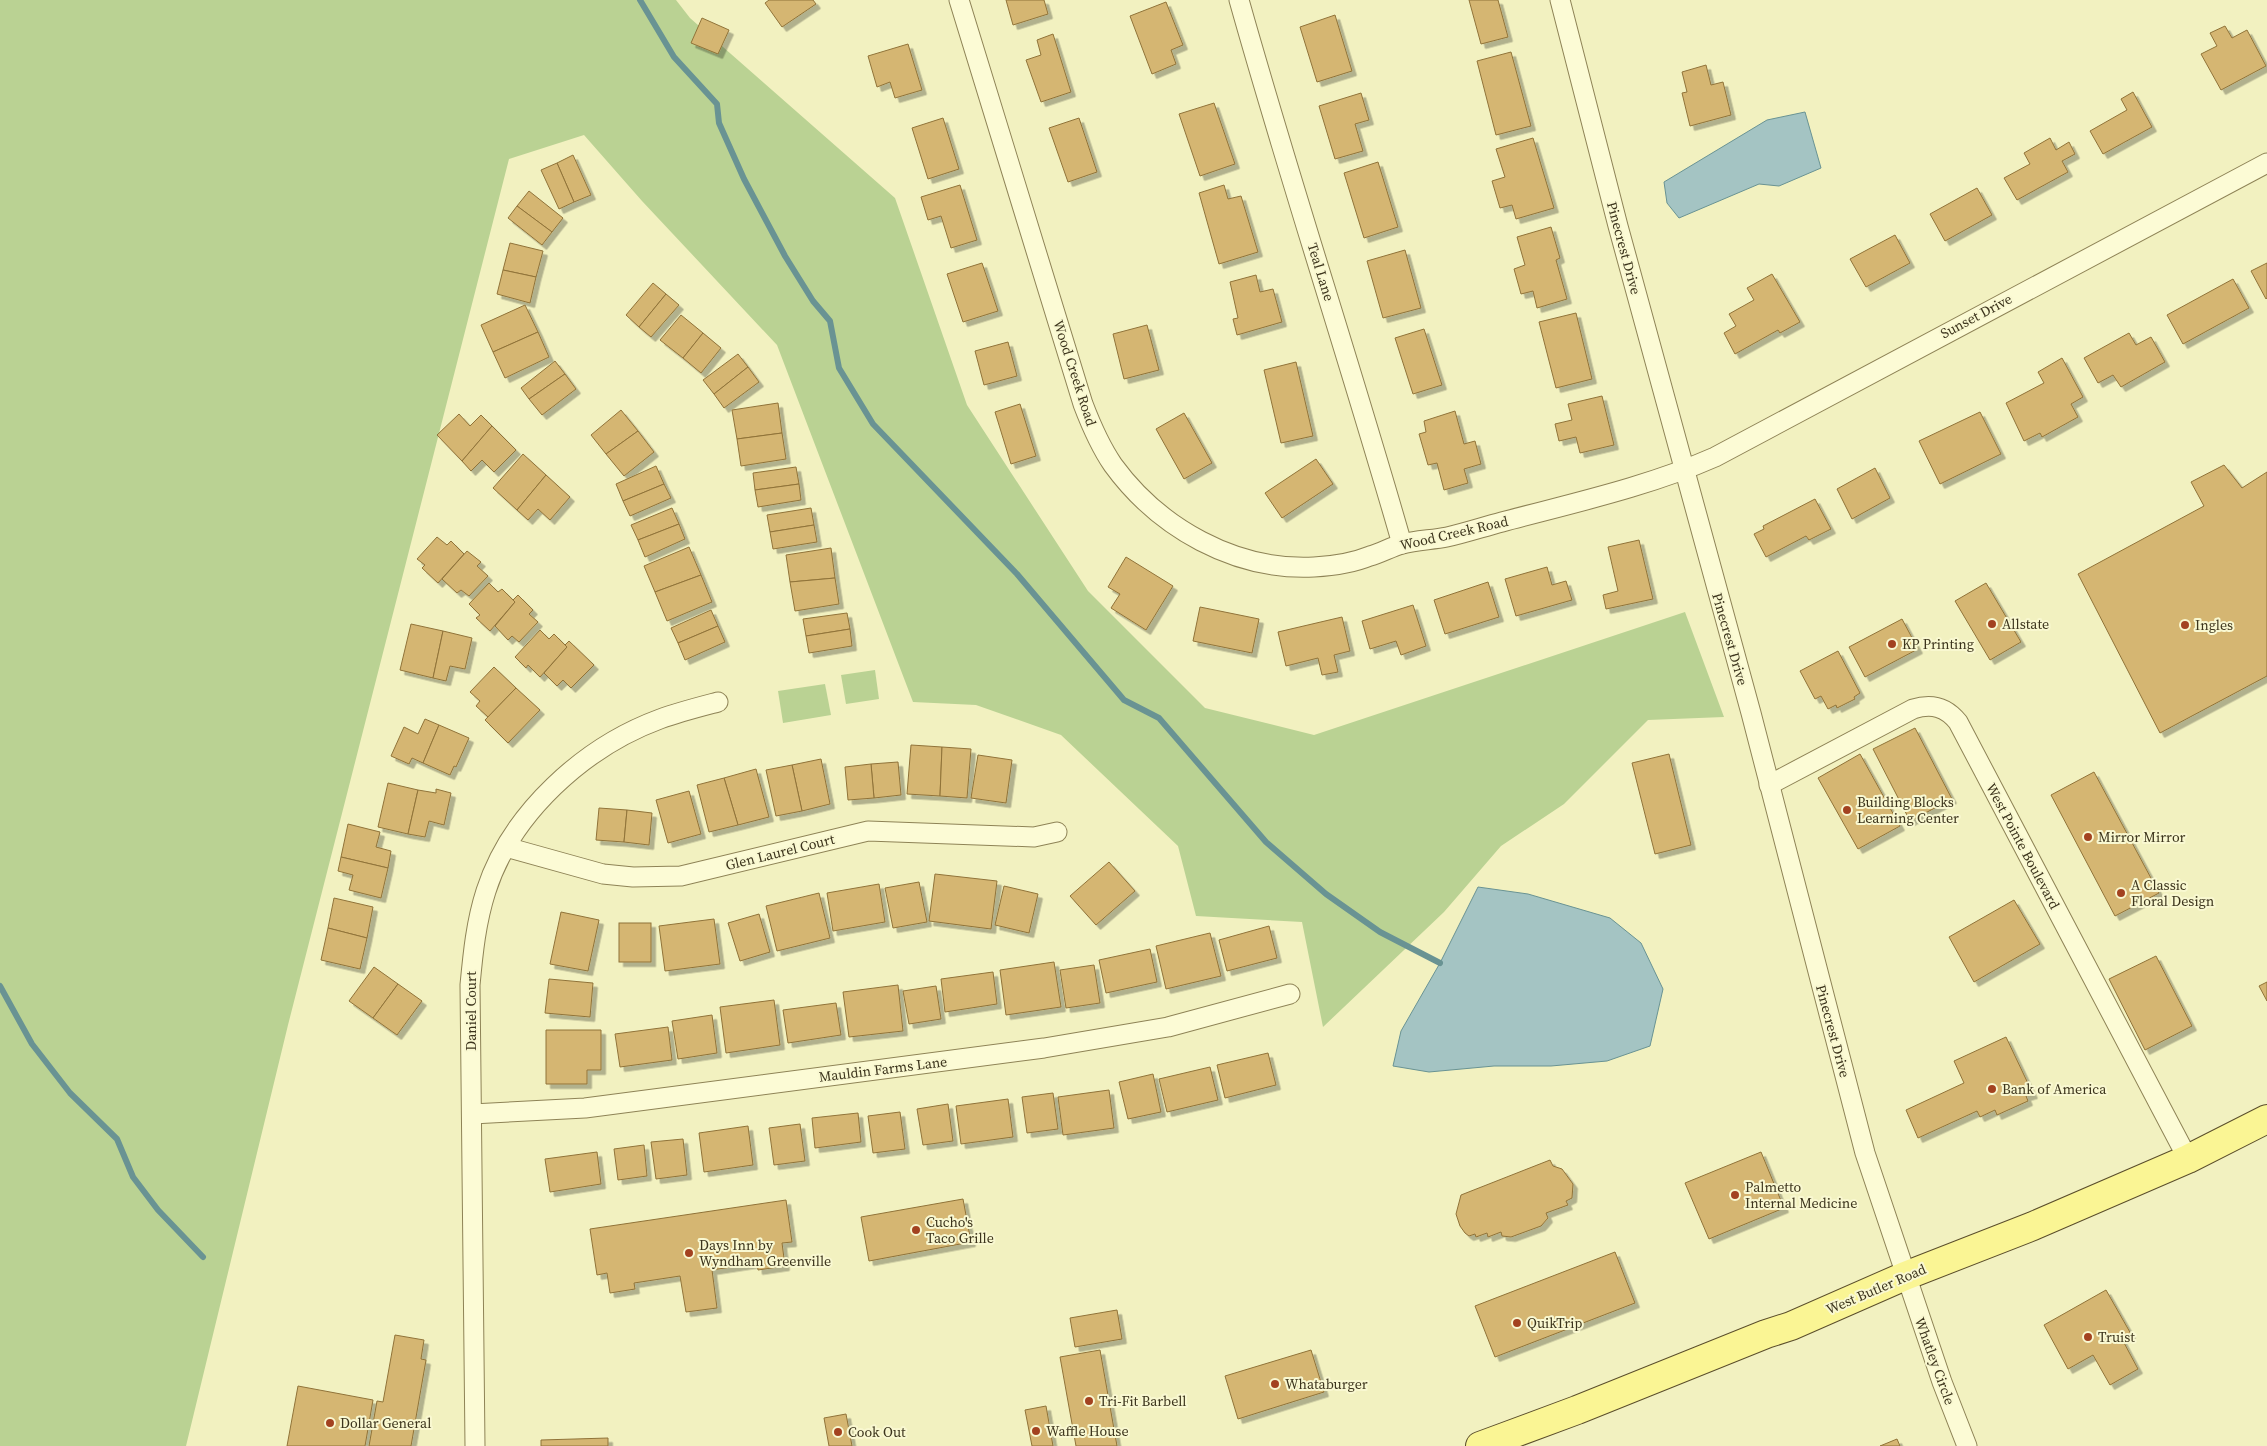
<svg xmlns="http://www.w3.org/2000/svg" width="2267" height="1446" viewBox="0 0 2267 1446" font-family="'Source Serif 4',serif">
<defs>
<filter id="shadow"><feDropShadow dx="4.5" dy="4.5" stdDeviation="0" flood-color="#0004"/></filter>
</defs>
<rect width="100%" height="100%" fill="#f2f1c0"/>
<g fill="#bad293">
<path d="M0,0H676L690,18L895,198L967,405L1088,591L1205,708L1314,735L1685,612L1724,717L1648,720L1564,804L1501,846L1444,912L1323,1027L1302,922L1196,916L1178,846L1061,735L976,705L913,702L777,345L642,201L584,135L509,159L288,1025L186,1446H0Z"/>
<path d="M875,670L879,699L846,704L841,675Z"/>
<path d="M825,684L831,715L783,723L778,691Z"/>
</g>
<g fill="#a4c4c3" stroke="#699393">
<path d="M1805,112L1821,168L1779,186L1759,184L1679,218L1667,203L1664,182L1767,120Z"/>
<path d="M1478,887L1528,894L1610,918L1641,943L1663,989L1650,1046L1607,1061L1551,1066H1494L1429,1072L1393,1066L1401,1031L1440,963Z"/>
</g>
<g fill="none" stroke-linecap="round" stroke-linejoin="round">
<g stroke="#699393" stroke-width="6">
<path d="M640,0L674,57L717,104L719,123L744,179L785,256L813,301L830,321L839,368L873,424L1017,574L1124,700L1159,718L1266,842L1326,894L1380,932L1440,963"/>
<path d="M0,986L32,1044L70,1093L117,1139L133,1177L158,1210L203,1257"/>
</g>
</g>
<g fill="#d5b672" stroke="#907339" filter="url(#shadow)">
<path d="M769,0H813L816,4L782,27L765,3Z"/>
<path d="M1006,0H1044L1048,14L1013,25Z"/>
<path d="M1469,0H1498L1508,37L1481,44Z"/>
<path d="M1166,2L1183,45L1171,50L1176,64L1152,74L1130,16Z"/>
<path d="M1335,15L1352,71L1317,82L1300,27Z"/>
<path d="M702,18L729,30L718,54L691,43Z"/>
<path d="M2225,26L2232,38L2247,30L2266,66L2221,90L2201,54L2217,46L2210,33Z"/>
<path d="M1053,34L1071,92L1041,102L1026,60L1041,55L1037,40Z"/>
<path d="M908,44L922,90L895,98L890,82L877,87L868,56Z"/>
<path d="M1511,52L1531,126L1496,135L1477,61Z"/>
<path d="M1706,65L1711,85L1723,82L1731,115L1690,126L1682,93L1687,92L1682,72Z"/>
<path d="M2133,92L2152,127L2103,154L2090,131L2127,110L2121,99Z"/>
<path d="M1361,93L1369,120L1355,124L1363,151L1335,159L1319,106Z"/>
<path d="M1214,103L1235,164L1200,176L1179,114Z"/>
<path d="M943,118L959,169L928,179L912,128Z"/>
<path d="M1079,118L1097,172L1068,182L1049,128Z"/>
<path d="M1533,138L1554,208L1516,219L1512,205L1500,208L1492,181L1505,177L1496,149Z"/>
<path d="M2050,138L2056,150L2069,142L2075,154L2062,161L2068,172L2017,200L2004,178L2030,164L2024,153Z"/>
<path d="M573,155L591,195L574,202L557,163Z"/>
<path d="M1378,162L1398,227L1364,238L1344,173Z"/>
<path d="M557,163L574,202L559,209L541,170Z"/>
<path d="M960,185L977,240L951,248L941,216L928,220L921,197Z"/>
<path d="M1224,185L1228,199L1241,196L1258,252L1219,264L1199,193Z"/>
<path d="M1977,188L1992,215L1945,241L1930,214Z"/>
<path d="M529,191L563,218L552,232L517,206Z"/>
<path d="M517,206L552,232L542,245L508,218Z"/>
<path d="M1551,227L1560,258L1556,260L1567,299L1537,308L1533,291L1521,294L1514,269L1525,265L1517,237Z"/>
<path d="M1895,235L1910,263L1866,287L1850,259Z"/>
<path d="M510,243L543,251L536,277L503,270Z"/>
<path d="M1405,250L1421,308L1383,318L1367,261Z"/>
<path d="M982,263L998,311L963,322L947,274Z"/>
<path d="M2267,263V298L2266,299L2251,271Z"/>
<path d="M503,270L536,277L530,303L497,294Z"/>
<path d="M1772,274L1800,322L1780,333L1778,330L1735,354L1724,333L1736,326L1729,314L1754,300L1747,288Z"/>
<path d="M1256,275L1260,292L1273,289L1282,322L1237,335L1233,319L1238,318L1230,282Z"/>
<path d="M2233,279L2249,308L2183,344L2167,315Z"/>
<path d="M653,283L666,294L639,327L626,315Z"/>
<path d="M666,294L679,305L651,337L639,327Z"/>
<path d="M525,305L538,332L493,352L481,325Z"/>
<path d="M1576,313L1592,379L1556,388L1539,322Z"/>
<path d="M681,315L703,333L683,358L660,340Z"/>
<path d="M1147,325L1159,370L1124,379L1113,334Z"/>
<path d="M1424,329L1442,385L1413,394L1395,338Z"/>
<path d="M538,332L549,357L505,378L493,352Z"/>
<path d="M703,333L721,348L701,373L683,358Z"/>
<path d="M2129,333L2136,345L2151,337L2165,362L2121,387L2113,375L2098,383L2084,358Z"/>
<path d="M1008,342L1017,376L984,385L975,351Z"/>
<path d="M738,354L748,367L714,394L703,380Z"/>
<path d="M2062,358L2083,397L2071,404L2078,417L2042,437L2040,433L2024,441L2006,403L2044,383L2038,372Z"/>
<path d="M555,361L565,374L529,399L521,388Z"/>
<path d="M1296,362L1313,436L1281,443L1264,370Z"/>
<path d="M748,367L759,382L724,408L714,394Z"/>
<path d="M565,374L576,389L542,415L529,399Z"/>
<path d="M1602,396L1614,445L1580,453L1576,437L1559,441L1555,424L1572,420L1568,404Z"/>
<path d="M778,403L782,433L737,439L732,410Z"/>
<path d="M1020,404L1036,456L1011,464L995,412Z"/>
<path d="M621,410L638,431L606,454L591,435Z"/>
<path d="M1455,411L1464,444L1475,441L1481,464L1464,469L1468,483L1444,490L1437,463L1428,465L1419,434L1426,432L1424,421Z"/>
<path d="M1980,412L2001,454L1940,484L1919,441Z"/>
<path d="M1184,413L1212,463L1184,479L1156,429Z"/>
<path d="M459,414L470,426L481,415L492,426L462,461L437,435Z"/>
<path d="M492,426L516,450L494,472L482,460L471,471L462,461Z"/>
<path d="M638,431L654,452L624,476L606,454Z"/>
<path d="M782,433L786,459L741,466L737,439Z"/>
<path d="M523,454L546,475L517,510L493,488Z"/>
<path d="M1316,459L1333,484L1282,518L1265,493Z"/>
<path d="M2224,465L2242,488L2267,472V676L2160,733L2078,574L2204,506L2191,482Z"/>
<path d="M656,466L664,484L623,501L616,484Z"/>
<path d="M796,467L799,484L755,490L753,473Z"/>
<path d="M1875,468L1890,498L1852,519L1837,489Z"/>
<path d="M546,475L570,497L550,520L538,509L528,520L517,510Z"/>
<path d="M664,484L671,498L630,516L623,501Z"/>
<path d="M799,484L801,500L758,507L755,490Z"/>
<path d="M1815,499L1831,529L1809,540L1806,536L1766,557L1754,534L1764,529L1763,526Z"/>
<path d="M672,508L679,524L638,540L631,525Z"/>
<path d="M811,508L814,525L770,532L767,515Z"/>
<path d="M679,524L685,539L645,557L638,540Z"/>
<path d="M814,525L817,542L773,549L770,532Z"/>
<path d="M437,537L447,545L451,541L464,554L438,583L422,568L425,565L417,559Z"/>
<path d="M1639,540L1653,599L1606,609L1603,595L1618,591L1608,547Z"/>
<path d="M689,547L701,575L655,592L644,566Z"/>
<path d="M831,548L835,578L790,582L786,555Z"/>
<path d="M467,551L481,562L477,566L488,576L469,596L461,590L457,593L442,579Z"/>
<path d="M1126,557L1173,586L1146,630L1111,608L1120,594L1108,587Z"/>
<path d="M1547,567L1552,585L1566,581L1572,600L1516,616L1505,579Z"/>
<path d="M701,575L712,602L667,621L655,592Z"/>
<path d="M835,578L839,604L795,611L790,582Z"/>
<path d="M1488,582L1499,617L1445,634L1434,600Z"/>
<path d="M489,583L498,592L502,589L515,602L490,631L476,618L480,615L469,604Z"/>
<path d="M1986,583L2021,642L1990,660L1955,601Z"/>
<path d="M518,595L533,610L529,614L538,622L519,642L512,636L508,640L495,626L515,602L513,600Z"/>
<path d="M1413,605L1426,646L1401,655L1396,641L1370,649L1362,621Z"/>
<path d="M1200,607L1259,619L1252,653L1193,641Z"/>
<path d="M711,610L718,626L678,643L671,628Z"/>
<path d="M847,613L850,629L806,636L803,619Z"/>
<path d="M1342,617L1350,651L1334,655L1338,672L1322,675L1318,658L1286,666L1278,632Z"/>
<path d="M1902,619L1918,649L1865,677L1849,647Z"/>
<path d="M411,624L443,631L433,678L400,670Z"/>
<path d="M718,626L725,642L685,660L678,643Z"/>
<path d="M850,629L852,646L809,653L806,636Z"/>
<path d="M540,630L549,639L554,634L567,647L540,677L528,665L526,668L515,657Z"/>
<path d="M443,631L472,638L465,669L450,666L446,681L433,678Z"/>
<path d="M569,641L594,665L571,688L563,680L557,686L544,673L567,647L565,645Z"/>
<path d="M1838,651L1860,693L1854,697L1855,699L1837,708L1836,705L1828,709L1821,696L1815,699L1800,671Z"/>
<path d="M494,667L516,688L488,717L476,706L480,701L470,692Z"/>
<path d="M516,688L540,710L508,743L485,720Z"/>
<path d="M425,719L439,725L423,763L412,758L409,764L391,756L404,727L418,734Z"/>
<path d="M439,725L469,738L456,767L454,766L450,775L423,763Z"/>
<path d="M1915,728L1952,799L1910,821L1873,749Z"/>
<path d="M911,745L942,747L940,796L907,794Z"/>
<path d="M942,747L971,749L967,798L940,796Z"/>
<path d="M1669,754L1691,845L1655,854L1632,763Z"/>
<path d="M1860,754L1900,826L1858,849L1818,778Z"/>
<path d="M978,755L1012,760L1006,803L971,798Z"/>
<path d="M821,759L830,804L802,811L792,765Z"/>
<path d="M898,762L901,795L874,798L871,764Z"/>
<path d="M871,764L874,798L848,800L845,767Z"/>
<path d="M792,765L802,811L776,816L766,770Z"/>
<path d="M756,769L769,817L738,825L724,778Z"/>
<path d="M2094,772L2159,893L2115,916L2051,795Z"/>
<path d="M724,778L738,825L709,832L697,785Z"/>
<path d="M388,783L418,790L408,834L378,827Z"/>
<path d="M436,789L451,793L444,825L429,821L425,837L408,834L418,790L436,793Z"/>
<path d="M689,791L701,834L668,843L656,800Z"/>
<path d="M599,808L627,810L624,842L596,840Z"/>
<path d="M627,810L652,813L649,845L624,842Z"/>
<path d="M348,824L380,832L376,847L391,851L388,868L341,857Z"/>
<path d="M341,857L388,868L381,898L349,890L353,875L338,871Z"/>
<path d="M1109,862L1135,891L1096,925L1070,896Z"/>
<path d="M935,874L997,881L991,929L929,921Z"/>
<path d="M919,882L927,922L893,928L885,888Z"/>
<path d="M879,884L885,922L833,931L827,893Z"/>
<path d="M1004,886L1038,894L1029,933L995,925Z"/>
<path d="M819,893L830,938L777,951L766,906Z"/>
<path d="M334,898L373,907L367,938L328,928Z"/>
<path d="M2014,900L2040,944L1974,982L1949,937Z"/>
<path d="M561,912L599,920L588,971L550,964Z"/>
<path d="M759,914L770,952L740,961L728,923Z"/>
<path d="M714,919L720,964L665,971L659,926Z"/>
<rect x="619" y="923" width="32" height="39"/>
<path d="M1269,926L1277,958L1227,971L1219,940Z"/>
<path d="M328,928L367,938L360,969L321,960Z"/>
<path d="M1210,933L1221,976L1166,989L1156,946Z"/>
<path d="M1150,949L1157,982L1106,993L1099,960Z"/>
<path d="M2156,956L2192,1026L2145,1050L2109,979Z"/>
<path d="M1054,962L1061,1007L1006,1015L1000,970Z"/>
<path d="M1094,965L1100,1003L1066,1008L1060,970Z"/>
<path d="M374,967L398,984L373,1018L349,1001Z"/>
<path d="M993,972L997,1004L945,1012L941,979Z"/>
<path d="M549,979L593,983L590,1017L545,1013Z"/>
<path d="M2267,982V1001L2259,986Z"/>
<path d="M398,984L422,1001L397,1035L373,1018Z"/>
<path d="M898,985L903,1031L849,1037L843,992Z"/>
<path d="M936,986L941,1019L909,1024L903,991Z"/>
<path d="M774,1000L780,1045L726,1053L720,1007Z"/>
<path d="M836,1003L841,1035L788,1043L783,1010Z"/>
<path d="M712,1015L717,1053L678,1059L672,1021Z"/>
<path d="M668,1027L672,1060L620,1067L615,1034Z"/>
<path d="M546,1030H601V1070H587V1084H546Z"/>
<path d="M2006,1037L2033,1094L2026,1096L2028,1101L1997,1115L1995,1110L1980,1117L1977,1111L1918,1138L1906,1110L1964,1083L1954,1061Z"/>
<path d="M1268,1053L1276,1085L1225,1098L1217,1065Z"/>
<path d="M1210,1067L1218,1100L1167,1112L1159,1079Z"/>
<path d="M1153,1074L1161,1112L1128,1119L1119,1082Z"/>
<path d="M1109,1090L1114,1128L1063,1135L1058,1097Z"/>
<path d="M1053,1093L1058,1129L1027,1133L1022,1097Z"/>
<path d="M1008,1099L1013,1137L961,1144L956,1106Z"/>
<path d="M948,1104L953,1141L923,1145L917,1109Z"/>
<path d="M900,1112L905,1149L873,1153L868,1116Z"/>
<path d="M858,1113L861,1142L815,1148L812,1118Z"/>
<path d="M800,1124L805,1161L774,1165L769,1128Z"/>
<path d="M748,1126L753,1165L704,1172L699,1133Z"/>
<path d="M683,1139L687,1175L656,1179L651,1142Z"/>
<path d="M644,1145L647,1176L618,1180L614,1149Z"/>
<path d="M597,1152L601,1184L550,1192L545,1159Z"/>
<path d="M1761,1152L1784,1208L1709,1239L1685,1183Z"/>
<path d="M1550,1160L1553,1166L1562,1169L1573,1184L1572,1198L1566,1201L1568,1205L1546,1213L1548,1218L1541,1226L1511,1237L1502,1236L1501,1232L1488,1237L1487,1233L1476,1237L1475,1234L1469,1236L1465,1233L1460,1226L1456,1214L1461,1195Z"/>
<path d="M963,1199L971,1242L869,1261L861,1217Z"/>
<path d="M786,1200L792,1242L782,1243L785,1266L758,1270L757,1263L712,1270L717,1308L686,1312L680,1276L634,1283L635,1289L610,1293L607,1273L597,1275L590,1229Z"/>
<path d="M1615,1252L1635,1303L1495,1357L1475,1306Z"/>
<path d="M2106,1290L2131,1334L2122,1339L2138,1369L2110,1385L2093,1355L2068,1369L2044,1325Z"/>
<path d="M1117,1310L1122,1339L1075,1347L1070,1318Z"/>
<path d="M395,1335L424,1340L421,1359L426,1360L411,1446H369L377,1401L383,1402Z"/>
<path d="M1100,1350L1117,1446H1076L1060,1357Z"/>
<path d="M1311,1350L1324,1392L1238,1419L1225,1376Z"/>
<path d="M298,1386L373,1400L365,1446H287Z"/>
<path d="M1046,1406L1053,1446H1032L1025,1410Z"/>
<path d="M846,1414L852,1446H829L824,1418Z"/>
<path d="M608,1438V1446H541V1440Z"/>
<path d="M1897,1439L1900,1446H1880Z"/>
</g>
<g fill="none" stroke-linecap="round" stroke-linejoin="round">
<defs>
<g id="street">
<path d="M959,0L1083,404C1091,425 1100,446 1113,465C1159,528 1235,571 1314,567C1332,566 1353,563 1370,556C1381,553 1391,547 1402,544C1416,540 1432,540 1447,537C1465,533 1483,527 1502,522C1573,503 1647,487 1715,457L2267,163"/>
<path d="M1239,0C1290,182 1350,362 1402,544"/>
<path d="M1560,0L1618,226L1751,713L1865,1153L1942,1382L1967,1446"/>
<path d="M1769,785L1913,709C1932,703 1946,707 1958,722L2188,1159"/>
<path d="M506,847L603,874L633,877L681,876L868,831L1034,837L1057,832"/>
<path d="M472,1114L585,1108L1044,1048L1168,1027L1290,994"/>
<path d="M475,1446L470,985C473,953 476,922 486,891C511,813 584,747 660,719C679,712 699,707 718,702"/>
</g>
<path id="primary" d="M1480,1446L1577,1410L1766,1334L1791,1326L1905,1276L2033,1226L2188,1159L2267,1119"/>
</defs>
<use href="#street" stroke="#8e8356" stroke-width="21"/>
<use href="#primary" stroke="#5b4e2b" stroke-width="30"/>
<use href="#street" stroke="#fcfbd5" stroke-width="19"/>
<use href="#primary" stroke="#faf594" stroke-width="28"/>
</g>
<g fill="#a34220" stroke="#f9f8d1" stroke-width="2">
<circle cx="1992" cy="624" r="5"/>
<circle cx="2185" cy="625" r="5"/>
<circle cx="1892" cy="644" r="5"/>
<circle cx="1847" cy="810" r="5"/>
<circle cx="2088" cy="837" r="5"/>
<circle cx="2121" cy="893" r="5"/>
<circle cx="1992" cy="1089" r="5"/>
<circle cx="1735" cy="1195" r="5"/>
<circle cx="916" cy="1230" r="5"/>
<circle cx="689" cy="1253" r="5"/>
<circle cx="1517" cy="1323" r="5"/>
<circle cx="2088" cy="1337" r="5"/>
<circle cx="1275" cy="1384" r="5"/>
<circle cx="1089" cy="1401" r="5"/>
<circle cx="330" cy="1423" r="5"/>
<circle cx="1036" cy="1431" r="5"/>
<circle cx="838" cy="1432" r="5"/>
</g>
<g text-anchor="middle" stroke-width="4" stroke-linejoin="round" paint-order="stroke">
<g font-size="14" fill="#3c341c" stroke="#f9f8d1">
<text transform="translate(1624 248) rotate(75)" y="5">Pinecrest Drive</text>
<text transform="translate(1321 272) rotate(73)" y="5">Teal Lane</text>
<text transform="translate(1976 316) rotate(-28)" y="5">Sunset Drive</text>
<text transform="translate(1075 373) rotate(72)" y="5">Wood Creek Road</text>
<text transform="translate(1454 533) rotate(-13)" y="5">Wood Creek Road</text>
<text transform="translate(1730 639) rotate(74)" y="5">Pinecrest Drive</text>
<text transform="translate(2023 846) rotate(62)" y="5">West Pointe Boulevard</text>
<text transform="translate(780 852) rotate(-14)" y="5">Glen Laurel Court</text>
<text transform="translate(471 1011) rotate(-90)" y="5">Daniel Court</text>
<text transform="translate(1833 1031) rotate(75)" y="5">Pinecrest Drive</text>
<text transform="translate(883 1069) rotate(-7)" y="5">Mauldin Farms Lane</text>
<text transform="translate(1876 1289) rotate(-23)" y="5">West Butler Road</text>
<text transform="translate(1935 1361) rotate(70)" y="5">Whatley Circle</text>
</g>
<g font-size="14" fill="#3c341c" stroke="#f9f8d1" text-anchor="start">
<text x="2002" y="629">Allstate</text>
<text x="2195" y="630">Ingles</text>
<text x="1902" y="649">KP Printing</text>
<text x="1857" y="807">Building Blocks<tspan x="1857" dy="16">Learning Center</tspan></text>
<text x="2098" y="842">Mirror Mirror</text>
<text x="2131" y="890">A Classic<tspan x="2131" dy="16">Floral Design</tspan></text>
<text x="2002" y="1094">Bank of America</text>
<text x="1745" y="1192">Palmetto<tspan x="1745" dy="16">Internal Medicine</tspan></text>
<text x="926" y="1227">Cucho's<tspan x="926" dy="16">Taco Grille</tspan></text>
<text x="699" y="1250">Days Inn by<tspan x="699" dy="16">Wyndham Greenville</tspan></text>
<text x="1527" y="1328">QuikTrip</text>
<text x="2098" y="1342">Truist</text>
<text x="1285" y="1389">Whataburger</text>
<text x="1099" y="1406">Tri-Fit Barbell</text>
<text x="340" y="1428">Dollar General</text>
<text x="1046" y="1436">Waffle House</text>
<text x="848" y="1437">Cook Out</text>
</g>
</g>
</svg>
